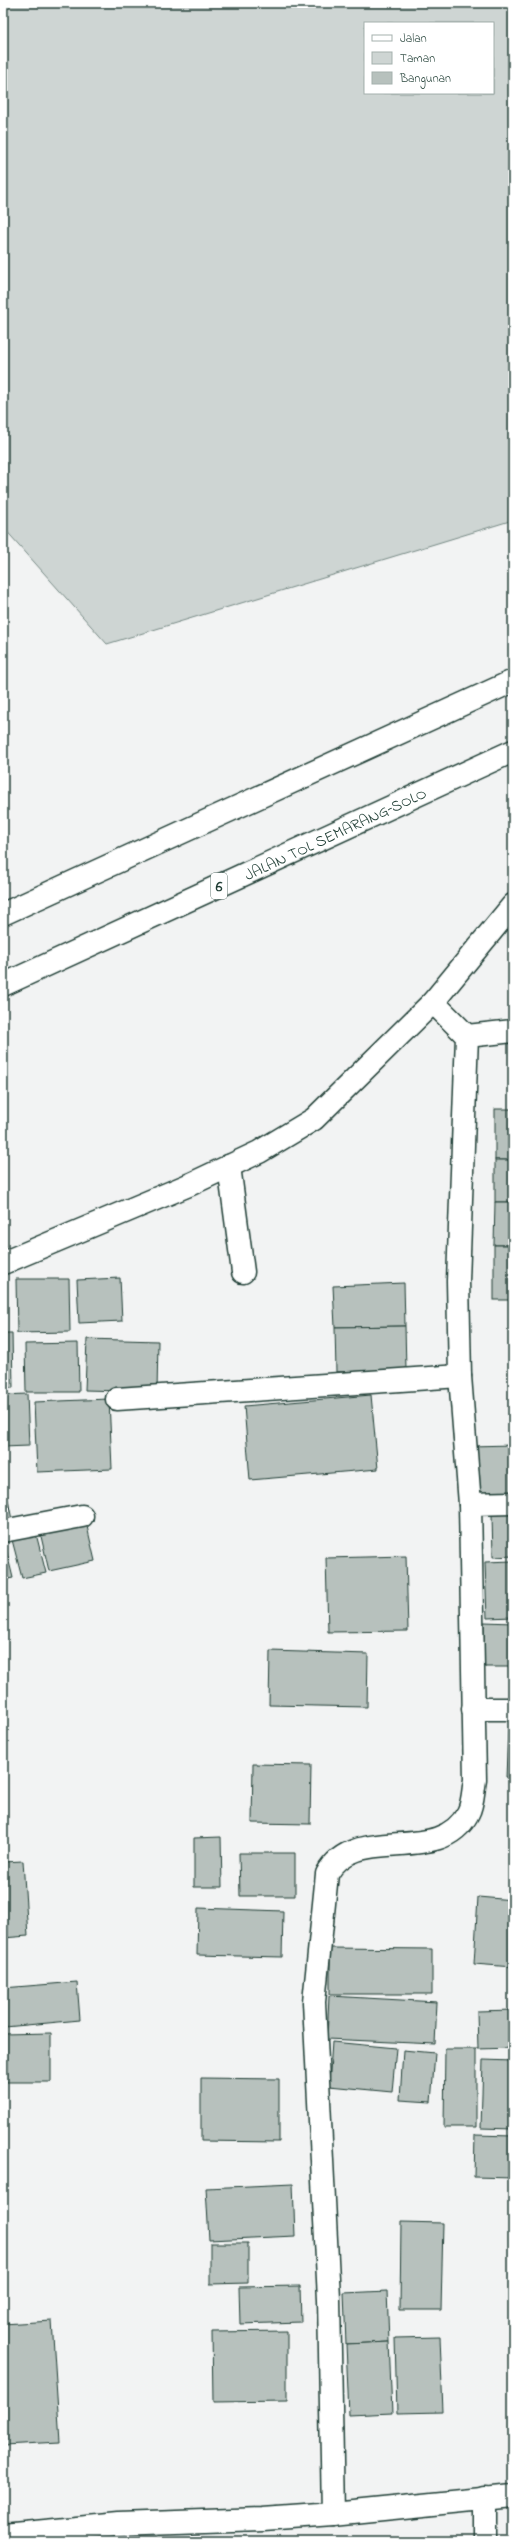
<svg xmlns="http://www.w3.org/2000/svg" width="516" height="2544" viewBox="0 0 516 2544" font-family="'Indie Flower',sans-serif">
<rect width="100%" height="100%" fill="#f2f3f3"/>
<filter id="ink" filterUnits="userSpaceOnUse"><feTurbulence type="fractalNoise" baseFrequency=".025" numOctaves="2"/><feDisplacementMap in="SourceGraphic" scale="8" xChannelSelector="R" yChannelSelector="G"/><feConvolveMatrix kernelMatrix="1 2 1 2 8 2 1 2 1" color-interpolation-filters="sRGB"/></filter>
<g filter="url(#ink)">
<path fill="#ced5d3" stroke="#768984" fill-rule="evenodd" d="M3,3H513V520L107,644L3,527ZM365,23H493V93H365Z"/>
<g fill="#b7c1bd" stroke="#1f3d34">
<rect x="495" y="1109" width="18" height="51"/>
<rect x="495" y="1160" width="18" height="42"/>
<path d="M495,1202H513V1245H494Z"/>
<rect x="494" y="1245" width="19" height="55"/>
<path d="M120,1278L122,1321L79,1323L77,1280Z"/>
<path d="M16,1279H69L70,1332L17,1333Z"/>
<path d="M404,1283L405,1326L335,1327L333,1286Z"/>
<rect x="511" y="1300" width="2" height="34"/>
<path d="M405,1326L406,1370L336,1372L335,1327Z"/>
<path d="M3,1333H12L13,1388H3Z"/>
<path d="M87,1339L158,1341L157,1392L85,1390Z"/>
<path d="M78,1343L79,1392H26L25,1344Z"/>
<path d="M27,1394L29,1446L3,1447V1395Z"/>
<path d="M371,1395L378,1469L250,1480L244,1406Z"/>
<path d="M109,1399L112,1469L37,1472L34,1402Z"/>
<path d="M513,1445V1495L472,1497L470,1446Z"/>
<path d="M3,1495H7L12,1520L3,1521Z"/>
<path d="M513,1514V1556L493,1557L492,1515Z"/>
<path d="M86,1522L95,1561L49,1571L40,1532Z"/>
<path d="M35,1530L46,1573L22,1578L11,1536Z"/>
<path d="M3,1537L13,1578L3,1580Z"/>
<path d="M406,1556L408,1631L328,1632L326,1558Z"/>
<path d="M513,1561V1617L487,1618L485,1562Z"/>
<path d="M484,1622L513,1623V1667H484Z"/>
<path d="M270,1651L368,1654L367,1707L269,1705Z"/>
<path d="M508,1728H513V1778L506,1777Z"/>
<path d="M253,1764L311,1765L310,1824L252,1823Z"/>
<path d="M221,1837L222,1887H194V1838Z"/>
<path d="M239,1853H295V1896H240Z"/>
<path d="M23,1861L28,1936L3,1938V1862Z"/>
<path d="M478,1897L513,1900V1967L474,1964Z"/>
<path d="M198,1908L283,1911L282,1957L197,1955Z"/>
<path d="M330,1948L432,1949V1994H330Z"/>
<path d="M77,1982L80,2020L5,2027L3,1988Z"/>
<path d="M329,1996L437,2002L435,2044L327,2039Z"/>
<path d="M513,2010V2048L478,2049L477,2011Z"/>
<path d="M51,2033V2082H3V2034Z"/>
<path d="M332,2042L396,2048L392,2092L329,2086Z"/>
<path d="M445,2049H476V2127H444Z"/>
<path d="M403,2050L435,2053L431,2102L400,2100Z"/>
<path d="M483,2060L513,2061V2129L481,2128Z"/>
<path d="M201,2078L279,2079V2142L201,2141Z"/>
<path d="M475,2135L513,2136V2178L474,2177Z"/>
<path d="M293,2184L295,2236L209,2240L206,2188Z"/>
<path d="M401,2222L443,2223L441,2310H400Z"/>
<path d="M210,2243H248V2283L210,2284Z"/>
<path d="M300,2286L301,2322L240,2324L239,2287Z"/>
<path d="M387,2291L389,2342L346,2344L344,2293Z"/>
<path d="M52,2321L60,2442L3,2445V2324Z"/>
<path d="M287,2331V2401L213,2402L212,2332Z"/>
<path d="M440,2337L443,2412L397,2413L395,2338Z"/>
<path d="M389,2342L392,2413L349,2415L346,2344Z"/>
</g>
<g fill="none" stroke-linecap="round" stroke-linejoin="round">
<defs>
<g id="minor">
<path d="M467,1036L513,1031"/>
<path d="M229,1166L243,1272"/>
<path d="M3,1263L191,1184L259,1152L314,1119L433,1002L513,905"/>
<path d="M117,1399L460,1376"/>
<path d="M470,1504L513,1503"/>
<path d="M3,1531L82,1516"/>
<path d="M473,1709H513"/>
<path d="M333,2514L329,2299L314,2002L327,1874C356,1821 439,1868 468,1813C473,1804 473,1790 475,1780L470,1504L460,1376L458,1281L467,1036L433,1002"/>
<path d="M3,2535L119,2524L263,2519L333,2514L513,2496"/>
<path d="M485,2541V2498"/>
</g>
<g id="highway">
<path d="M3,914L513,681"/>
<path d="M3,985L513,751"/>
</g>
</defs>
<use href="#minor" stroke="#1f3d34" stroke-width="25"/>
<use href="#highway" stroke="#1f3d34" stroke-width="25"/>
<use href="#minor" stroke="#fff" stroke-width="22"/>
<use href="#highway" stroke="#fff" stroke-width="22"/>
</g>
</g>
<g text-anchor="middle" stroke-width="3" stroke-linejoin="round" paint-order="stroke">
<rect fill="#fff" stroke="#627771" stroke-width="1" x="211" y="873" width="16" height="26" rx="3"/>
<g font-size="15" font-weight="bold" fill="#1f3d34">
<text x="219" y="891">6</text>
</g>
<g font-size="16" fill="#1f3d34" stroke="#fff">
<text transform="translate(335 833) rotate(-25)" y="6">JALAN TOL SEMARANG–SOLO</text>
</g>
</g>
<rect width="516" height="2544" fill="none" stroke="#fff" stroke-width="16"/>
<rect x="8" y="8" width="500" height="2528" fill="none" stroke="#1f3d34" stroke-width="1.5" filter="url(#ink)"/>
<rect x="364" y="22" width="130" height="72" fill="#ffffff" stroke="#a5b1ae"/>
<rect x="372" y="35" width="20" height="6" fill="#ffffff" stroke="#a5b1ae"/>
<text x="400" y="42" font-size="12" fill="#1f3d34">Jalan</text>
<rect x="372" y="52" width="20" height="12" fill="#ced5d3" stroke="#a5b1ae"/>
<text x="400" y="62" font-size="12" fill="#1f3d34">Taman</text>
<rect x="372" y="72" width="20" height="12" fill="#b7c1bd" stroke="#a5b1ae"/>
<text x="400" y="82" font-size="12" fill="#1f3d34">Bangunan</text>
</svg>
